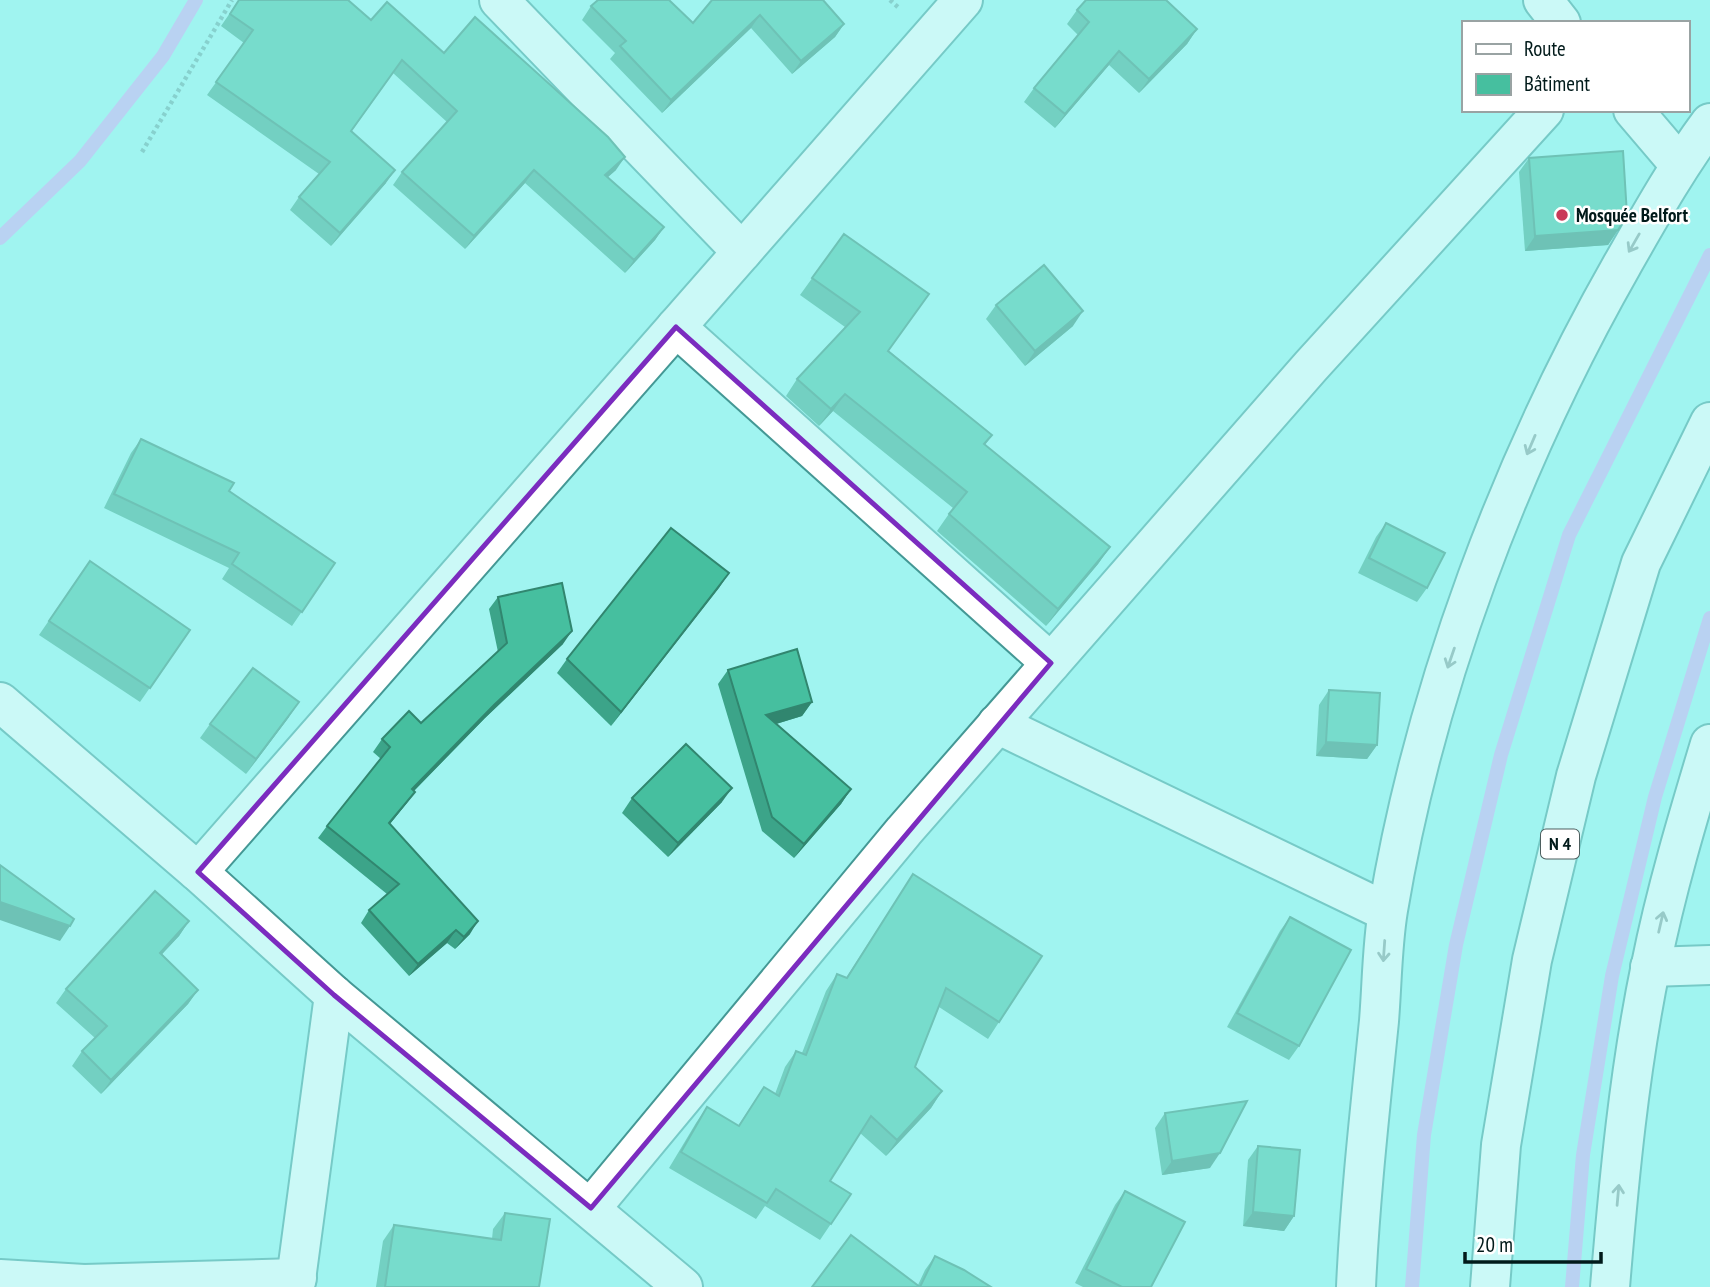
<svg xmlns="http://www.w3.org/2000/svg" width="1710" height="1287" viewBox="0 0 1710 1287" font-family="'PT Sans Narrow',sans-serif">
<rect width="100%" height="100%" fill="#a0f4f0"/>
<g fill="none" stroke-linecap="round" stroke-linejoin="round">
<g stroke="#d8a8f4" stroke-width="14">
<path d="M0,238L80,161L163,56L196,0"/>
<path d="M1412,1287L1424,1135L1456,945L1501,755L1569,535L1710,255"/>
<path d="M1572,1287L1583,1155L1612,976L1655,797L1710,618"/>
</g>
<defs>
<g id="minor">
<path d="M499,0L742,252"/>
<path d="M1543,0L1561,23"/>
<path d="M1633,110L1679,164"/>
<path d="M676,327L1051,663"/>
<path d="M0,702L198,872L334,995L683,1287"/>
<path d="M997,724L1387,912"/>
<path d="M198,872L963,0"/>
<path d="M1650,967L1710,965"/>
<path d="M591,1208L904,831L1311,366L1544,110"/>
<path d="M0,1279L84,1284L297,1278"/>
<path d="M295,1287L334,995"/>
<path d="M1356,1287C1360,1198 1370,1110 1379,1021C1382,984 1382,946 1388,910C1425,688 1511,460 1622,265C1650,216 1676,169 1710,123"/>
<path d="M1610,1287C1619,1179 1629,1071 1651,965C1666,890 1688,817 1710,744"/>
</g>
<path id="highway" d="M1490,1287L1501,1145L1532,960L1576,776L1641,563L1710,422"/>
</defs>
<use href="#minor" stroke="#449895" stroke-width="42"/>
<use href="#highway" stroke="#449895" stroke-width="42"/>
<g stroke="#68a7a4" stroke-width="4.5" stroke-dasharray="3.5 3.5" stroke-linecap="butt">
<path d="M890,0L900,9"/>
<path d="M142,152L232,0"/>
</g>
<use href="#minor" stroke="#fff" stroke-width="38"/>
<use href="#highway" stroke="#fff" stroke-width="38"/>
</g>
<g fill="#3ca489">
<path d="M239,0L371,20L444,53L616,170L607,178L664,227L655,240L625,273L525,183L465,249L393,185L402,172L447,122L393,73L351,132L386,183L331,246L290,210L299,197L319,174L207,95L244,43L221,26Z"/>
<path d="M712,0L844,24L835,37L792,74L751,28L662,113L610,59L615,53L582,20L591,6L693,23Z"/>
<path d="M1077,10L1197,29L1187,44L1139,93L1109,65L1055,128L1024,102L1034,88L1078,35L1067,24Z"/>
<path d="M1529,158L1618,230L1608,245L1525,251L1519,172Z"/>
<path d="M844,234L889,351L992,435L985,445L1110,547L1098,564L1046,626L937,531L953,508L833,411L819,426L786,396L797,379L845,327L800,295Z"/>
<path d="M996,305L1073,326L1025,366L986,319Z"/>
<path d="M141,439L229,491L335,563L292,626L222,579L229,568L104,508L131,453Z"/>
<path d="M1386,523L1427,588L1417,602L1358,573L1376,537Z"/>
<path d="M90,561L190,630L140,702L39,635Z"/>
<path d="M729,573L611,726L557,673L567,659Z"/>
<path d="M498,597L563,644L485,718L414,791L415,792L406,804L390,824L470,934L455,949L447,943L409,976L361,923L369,910L387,894L318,838L327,826L381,759L373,752L382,739L421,723L498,652L489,609Z"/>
<path d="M728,670L812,702L802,716L776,724L851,789L841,804L794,858L762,831L718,684Z"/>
<path d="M1329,690L1377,745L1367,759L1316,756L1319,705Z"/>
<path d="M289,717L246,774L200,738L210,724Z"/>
<path d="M632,798L722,802L668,857L622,813Z"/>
<path d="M913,874L999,1022L988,1039L939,1007L915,1067L942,1091L931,1108L886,1156L860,1133L830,1181L851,1194L820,1240L765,1206L756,1219L669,1168L696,1123L707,1107L738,1126L764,1087L775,1094L785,1067L796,1051L802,1053L826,991L837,974L846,978Z"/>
<path d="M1290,917L1299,1046L1289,1060L1227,1027L1280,931Z"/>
<path d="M189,921L179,936L162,954L198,990L188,1004L101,1094L72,1066L82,1051L95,1038L56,1003L66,989Z"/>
<path d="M1165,1113L1210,1168L1162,1175L1155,1128Z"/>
<path d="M1258,1146L1294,1216L1284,1231L1243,1226L1248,1160Z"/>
<path d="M1125,1191L1151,1287H1083L1075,1283L1115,1205Z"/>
<path d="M505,1213L539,1287H376L383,1241L394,1225L492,1239L493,1229Z"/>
<path d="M935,1256L991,1287H812L918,1285L925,1270Z"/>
</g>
<g fill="#31866f">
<path d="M760,15L751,28L662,113L671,100Z"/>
<path d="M844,24L835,37L792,74L801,61Z"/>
<path d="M1197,29L1187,44L1139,93L1149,79Z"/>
<path d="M1119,51L1109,65L1055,128L1065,114Z"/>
<path d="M625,157L616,170L595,188L605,175Z"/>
<path d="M395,170L386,183L331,246L340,233Z"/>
<path d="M534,170L525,183L465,249L474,236Z"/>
<path d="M664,227L655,240L625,273L634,260Z"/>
<path d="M1618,230L1608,245L1525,251L1535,236Z"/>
<path d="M1083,311L1073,326L1025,366L1035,351Z"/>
<path d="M845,394L833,411L819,426L831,409Z"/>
<path d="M1110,547L1098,564L1046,626L1058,609Z"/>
<path d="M729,573L719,588L611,726L621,712Z"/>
<path d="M572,631L563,644L485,718L403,802L412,789L494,705Z"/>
<path d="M299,702L289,717L246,774L256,759Z"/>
<path d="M812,702L802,716L756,730L766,715Z"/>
<path d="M1326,742L1377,745L1367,759L1316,756Z"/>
<path d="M732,788L722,802L668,857L678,843Z"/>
<path d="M851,789L841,804L794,858L804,844Z"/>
<path d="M415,792L406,804L380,836L389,823Z"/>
<path d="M0,902L70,926L60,941L0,920Z"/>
<path d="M189,921L179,936L150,967L160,953Z"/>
<path d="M478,921L470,934L455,949L464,937Z"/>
<path d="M456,930L447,943L409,976L418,964Z"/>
<path d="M198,990L188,1004L101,1094L111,1080Z"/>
<path d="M942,1091L931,1108L886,1156L897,1140Z"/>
<path d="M1220,1153L1210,1168L1162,1175L1172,1161Z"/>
<path d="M1253,1212L1294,1216L1284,1231L1243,1226Z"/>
</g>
<g fill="#46bf9f" stroke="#31866f" stroke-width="2">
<path d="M239,0H348L371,20L387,2L444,53L475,17L608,137L625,157L605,175L664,227L634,260L534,170L474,236L402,172L457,111L402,60L351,131L395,170L340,233L299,197L330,162L216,82L253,30L230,14Z"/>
<path d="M598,0H669L693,23L712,0H823L844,24L801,61L760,15L671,100L620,46L626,41L591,6Z"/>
<path d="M1086,0H1166L1197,29L1149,79L1119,51L1065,114L1034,88L1089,22L1077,10Z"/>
<path d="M1623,151L1627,215L1618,230L1535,236L1529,158Z"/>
<path d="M844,234L929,294L888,351L992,435L984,444L1110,547L1058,609L949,514L967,492L845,394L831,409L797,379L860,312L812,278Z"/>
<path d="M1044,265L1083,311L1035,351L996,305Z"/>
<path d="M141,439L234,483L229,491L335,563L302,612L232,564L239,553L114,494Z"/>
<path d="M1386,523L1445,553L1427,588L1369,558Z"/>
<path d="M671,528L729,573L621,712L567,659Z"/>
<path d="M90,561L190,630L150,688L49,621Z"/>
<path d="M562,583L572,631L494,705L412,789L415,792L389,823L478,921L464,937L456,930L418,964L369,910L399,884L327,826L390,747L382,739L409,711L421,723L507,643L498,597Z"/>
<path d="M797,649L812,702L766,715L851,789L804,844L772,817L728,670Z"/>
<path d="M253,668L299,702L256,759L210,724Z"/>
<path d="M1329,690L1380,693L1377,745L1326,742Z"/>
<path d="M686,744L732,788L678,843L632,798Z"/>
<path d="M0,865L74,919L70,926L0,902Z"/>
<path d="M913,874L1042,956L999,1022L946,988L915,1067L942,1091L897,1140L871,1116L830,1181L851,1194L831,1224L776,1189L767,1203L681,1152L707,1107L739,1126L764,1087L779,1096L796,1051L806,1055L837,974L847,978Z"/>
<path d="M155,891L189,921L160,953L198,990L111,1080L82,1051L107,1026L66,989Z"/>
<path d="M1290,917L1351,950L1299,1046L1237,1013Z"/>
<path d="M1247,1101L1220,1153L1172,1161L1165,1113Z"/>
<path d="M1258,1146L1300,1150L1294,1216L1253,1212Z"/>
<path d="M1125,1191L1185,1222L1151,1287H1122L1086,1269Z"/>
<path d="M505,1213L550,1219L539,1287H385L394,1225L501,1240Z"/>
<path d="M851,1235L920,1287L935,1256L964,1270L991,1287H812Z"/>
</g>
<defs><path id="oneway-shaft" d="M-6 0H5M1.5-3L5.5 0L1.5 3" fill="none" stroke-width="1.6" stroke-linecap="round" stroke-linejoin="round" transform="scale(1.75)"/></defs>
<g stroke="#8d9898">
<use href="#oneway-shaft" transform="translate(1634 243) rotate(120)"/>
<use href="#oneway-shaft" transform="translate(1531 445) rotate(113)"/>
<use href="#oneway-shaft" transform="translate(1451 658) rotate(109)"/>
<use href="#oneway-shaft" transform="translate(1661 922) rotate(-77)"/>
<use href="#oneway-shaft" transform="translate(1384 951) rotate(94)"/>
<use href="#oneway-shaft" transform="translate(1618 1195) rotate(-85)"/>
</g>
<path d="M0 0H1710V1287H0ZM676,327L1051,663L591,1208L334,995L198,872Z" fill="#a0f4f0" fill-opacity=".55" fill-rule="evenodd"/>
<path fill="none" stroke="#7b2cbf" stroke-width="5" stroke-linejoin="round" d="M676,327L1051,663L591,1208L334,995L198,872Z"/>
<circle fill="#c93958" stroke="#fff" stroke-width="2.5" cx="1562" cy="215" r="7"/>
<g text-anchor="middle" stroke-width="5" stroke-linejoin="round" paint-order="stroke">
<rect fill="#fff" stroke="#4d5f5f" stroke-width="2" x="1541" y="829.5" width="38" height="29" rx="5"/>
<g font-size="18" font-weight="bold" fill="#011a1a">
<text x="1560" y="850">N 4</text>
</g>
<g font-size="19" font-weight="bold" fill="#011a1a" stroke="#fff" text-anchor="start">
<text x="1576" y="222">Mosquée Belfort</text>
</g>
</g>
<rect x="1462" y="21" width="228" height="91" fill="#ffffff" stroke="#99a3a3" stroke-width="2"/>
<rect x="1476" y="44" width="35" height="10" fill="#ffffff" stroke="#99a3a3" stroke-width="2"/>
<text x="1524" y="56" font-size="21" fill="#011a1a">Route</text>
<rect x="1476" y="74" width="35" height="21" fill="#46bf9f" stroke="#99a3a3" stroke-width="2"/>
<text x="1524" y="91" font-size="21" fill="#011a1a">Bâtiment</text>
<path d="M1465 1252v10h136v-10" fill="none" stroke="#011a1a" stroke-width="3.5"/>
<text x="1476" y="1252" font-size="21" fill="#011a1a" stroke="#ffffff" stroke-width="5" paint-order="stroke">20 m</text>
</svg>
